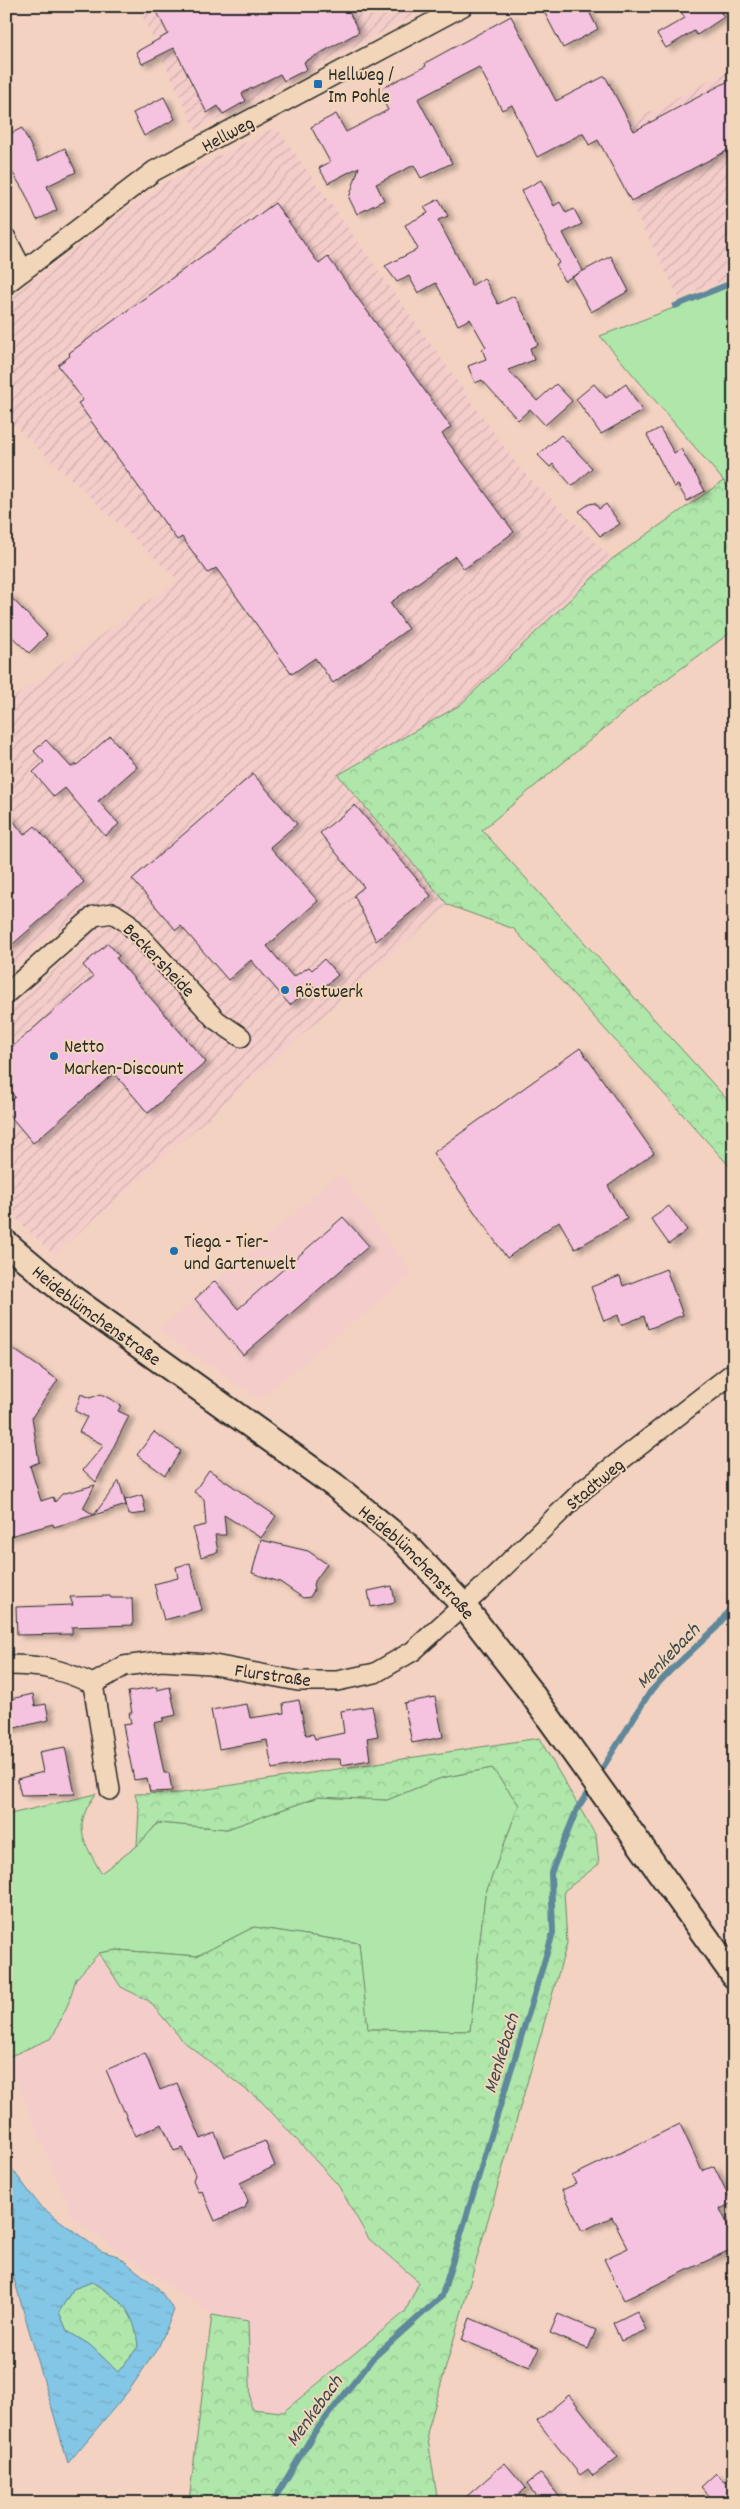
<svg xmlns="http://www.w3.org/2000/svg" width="740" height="2509" viewBox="0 0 740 2509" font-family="Dekko,sans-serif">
<defs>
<pattern id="industrial-furrows" width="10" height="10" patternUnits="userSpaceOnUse" patternTransform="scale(1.25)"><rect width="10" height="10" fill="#f4cdca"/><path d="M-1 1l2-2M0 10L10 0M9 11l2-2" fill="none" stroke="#d1b0ae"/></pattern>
<pattern id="forest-crowns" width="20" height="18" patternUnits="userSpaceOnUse" patternTransform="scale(1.25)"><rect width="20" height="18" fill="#afe6a9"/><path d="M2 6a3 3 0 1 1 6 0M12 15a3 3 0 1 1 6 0" fill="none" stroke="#97c592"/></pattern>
<pattern id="water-ripples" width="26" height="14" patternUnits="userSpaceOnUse" patternTransform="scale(1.25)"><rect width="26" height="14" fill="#84c6e5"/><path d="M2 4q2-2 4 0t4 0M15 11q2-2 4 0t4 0" fill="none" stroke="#72aac5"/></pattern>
<filter id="shadow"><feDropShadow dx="5.5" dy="3" stdDeviation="2.5" flood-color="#0004"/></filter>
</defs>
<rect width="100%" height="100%" fill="#f3d2c1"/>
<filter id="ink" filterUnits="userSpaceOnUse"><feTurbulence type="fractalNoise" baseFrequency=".02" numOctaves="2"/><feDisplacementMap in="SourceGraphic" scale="10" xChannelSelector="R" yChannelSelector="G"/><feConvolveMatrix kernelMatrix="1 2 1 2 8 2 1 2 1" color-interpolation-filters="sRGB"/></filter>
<g filter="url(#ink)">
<g fill="#f4cdca">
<path d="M340,1173L413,1274L259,1400L158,1330Z"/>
<path d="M99,1953L121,1987L149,2001L183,2041L262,2102L338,2185L369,2239L419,2282L405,2312L283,2412L251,2409L248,2321L212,2315L73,2219L7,2058L23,2052L68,2004L76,1979Z"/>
</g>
<g fill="url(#industrial-furrows)">
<path d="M138,6H431L196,131Z"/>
<path d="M734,67V276L679,298L598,140Z"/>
<path d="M276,127L520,469L612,559L460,705L339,775L448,905L54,1255L6,1209V1011L89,940L56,929L6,974V703L178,580L6,418V300L162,184Z"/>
</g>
<g fill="#afe6a9" stroke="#6d886a">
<path d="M734,285V493L600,336Z"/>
<path d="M492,1768L519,1805L485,1895L470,2031L367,2029L359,1943L254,1927L197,1956L118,1950L99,1953L76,1979L68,2004L52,2038L6,2058V1815L96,1794C71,1827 84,1841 101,1873L137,1846L158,1823L227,1829L318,1797L387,1800L441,1778Z"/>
</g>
<g fill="url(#forest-crowns)" stroke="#6d886a">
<path d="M723,481L734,493V630L642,697L482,830L734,1107V1171L514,929L448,905L338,775L460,705L612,559Z"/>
<path d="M539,1738L596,1836L599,1864L564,1891L567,1943L427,2433L438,2503H187L189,2501L212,2315L248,2321L251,2409L283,2412L405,2312L419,2282L369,2239L338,2185L262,2102L183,2041L149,2001L121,1987L99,1953L117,1950L197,1956L254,1927L359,1943L368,2029L470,2031L485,1895L519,1805L492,1768L441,1778L387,1800L318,1797L227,1829L158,1823L137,1846L139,1808L135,1794L181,1793Z"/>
<path d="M92,2282C123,2302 135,2308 138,2347L118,2372L90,2345L67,2331L59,2312L73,2289Z"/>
</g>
<path fill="url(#water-ripples)" stroke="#60889b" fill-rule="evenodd" d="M6,2161L40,2206L101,2251L118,2256L158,2288L174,2310L159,2346L130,2389L68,2463L9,2262L14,2209L6,2204ZM92,2282C122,2300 135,2311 138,2347L118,2372L90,2345L67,2331L59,2312L73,2289Z"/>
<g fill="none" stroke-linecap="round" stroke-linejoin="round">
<g stroke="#60889b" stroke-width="6">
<path d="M675,306L734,282"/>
<path d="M597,1777L650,1692L671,1670L717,1627L734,1603"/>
<path d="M272,2503L314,2433L373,2358L442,2296L553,1933L551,1873L577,1809L592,1786"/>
</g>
</g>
<g fill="#f5c2e0" stroke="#2b2b2b" filter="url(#shadow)">
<path d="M154,6H346L359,32L304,62L307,69L284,81L280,74L244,92L242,94L246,101L223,114L218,106L207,113L174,48L142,64L136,52L168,34Z"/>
<path d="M541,6H586L598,29L563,48Z"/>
<path d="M677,6H716L724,17L697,35L694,31L666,48L657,34L685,18Z"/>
<path d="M511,16L556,101L605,76L634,131L734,78V147L631,201L598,140L589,145L583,133L537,157L512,105L502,110L479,67L418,99L452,163L421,178L414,165L376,184L384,200L357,214L349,198L359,167L328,183L319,168L330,162L311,127L336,114L346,132L388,110L378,90L426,66L425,63Z"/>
<path d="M164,97L175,119L144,136L133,113Z"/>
<path d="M22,128L38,161L65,148L76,172L47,186L57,210L37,220L25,193L6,162V136Z"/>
<path d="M541,180L554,206L560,202L566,213L574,209L582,224L563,233L583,271L564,281L556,265L559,263L521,191Z"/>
<path d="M439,199L448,216L438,220L470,280L471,286L484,278L498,304L514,296L531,326L538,345L530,348L534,360L508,370L537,401L556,384L572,401L545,425L530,409L518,420L482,380L475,383L468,366L486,359L482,349L486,347L470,319L458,325L436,283L418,293L409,276L397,282L385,266L418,249L405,225L428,213L424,207Z"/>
<path d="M275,203L319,264L328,257L451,427L442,434L514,532L464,569L455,556L390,603L408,629L333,683L315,658L292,674L216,568L208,573L182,537L177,540L78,403L83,400L58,365L70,356L69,353Z"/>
<path d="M611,256L629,291L591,312L572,277Z"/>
<path d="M594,384L606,398L626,384L642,411L601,434L576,399Z"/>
<path d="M660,428L674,453L681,449L705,491L687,501L678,485L674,487L647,435Z"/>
<path d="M561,435L592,468L572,486L553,464L550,467L538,455Z"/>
<path d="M595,503L599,509L606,504L620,524L600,536L579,511L589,504Z"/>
<path d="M6,592L47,635L29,653L6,631Z"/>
<path d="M110,736L137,767L98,801L119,824L105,836L65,788L54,797L33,772L44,762L34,751L46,740L71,767L78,764Z"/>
<path d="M253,774L297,824L270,847L318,901L267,946L293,977L309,967L312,970L324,959L338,975L318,992L313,986L290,1005L251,960L228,980L181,926L176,930L132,879Z"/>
<path d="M355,805L431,896L376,941L354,895L364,887L320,833Z"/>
<path d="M6,811L24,835L35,826L84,882L6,950Z"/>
<path d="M108,943L119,956L116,958L206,1062L148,1113L114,1073L33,1143L6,1111V1104L15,1097L6,1087V1052L93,977L83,965Z"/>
<path d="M580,1048L654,1153L608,1186L627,1219L575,1249L559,1221L507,1258L433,1153Z"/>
<path d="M669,1206L687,1230L669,1244L651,1219Z"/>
<path d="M343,1217L369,1246L243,1355L195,1299L215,1281L238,1309Z"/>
<path d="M666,1269L683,1315L648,1329L644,1316L621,1325L618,1315L604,1321L591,1287L620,1276L623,1286Z"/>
<path d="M6,1344L58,1380L32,1417L39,1462L30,1466L41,1501L53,1497L55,1502L62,1494L95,1485L83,1508L94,1515L54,1527L53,1524L6,1537Z"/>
<path d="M81,1394L90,1398L101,1394L121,1405L118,1411L129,1416L96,1482L83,1470L104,1445L79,1432L87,1417L75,1411Z"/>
<path d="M154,1432L181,1451L165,1475L137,1455Z"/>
<path d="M209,1470L276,1516L261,1538L224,1515L226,1535H215L218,1552L201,1557L193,1528L206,1525L204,1499L194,1492Z"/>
<path d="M119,1481L126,1505L94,1515Z"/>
<path d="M142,1495L146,1513L129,1515L125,1500Z"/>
<path d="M261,1540L308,1551L327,1564L313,1584L314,1590L310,1597L303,1598L280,1582L252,1573Z"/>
<path d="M190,1563L202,1610L164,1620L154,1584L178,1578L176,1567Z"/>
<path d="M392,1586L395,1602L371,1607L368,1591Z"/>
<path d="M110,1596L111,1598H132L133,1625L72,1627V1634L17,1635L16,1607L73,1605L70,1597Z"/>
<path d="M157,1687V1690L170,1687L176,1715L163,1718V1721L154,1723L164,1773H169L172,1791L150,1792L147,1778L134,1780L123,1725L131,1724L129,1713H132L128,1692Z"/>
<path d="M33,1694L35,1706L46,1704L49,1720L6,1730V1700Z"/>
<path d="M435,1697L443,1737L412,1743L404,1703Z"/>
<path d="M299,1700L306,1735L313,1734L315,1739L344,1733L341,1711L372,1706L378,1736L367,1738L370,1760L341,1765L340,1759H326L272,1769L267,1740L219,1749L211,1710L247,1704L250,1718L284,1713L283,1703Z"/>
<path d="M65,1747L75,1794L21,1795L17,1779L43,1772L39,1752Z"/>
<path d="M145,2053L160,2090L177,2083L201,2139L215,2133L225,2157L265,2141L275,2166L240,2183L248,2201L245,2208L215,2221L202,2191L198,2192L193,2180L195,2175L183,2148L174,2151L162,2124L135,2136L106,2070Z"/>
<path d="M680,2124L702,2171L714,2166L732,2203L720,2209L734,2237V2248L624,2300L604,2259L628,2248L612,2217L582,2231L562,2190L576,2184L572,2176Z"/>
<path d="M637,2311L646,2330L621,2341L613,2323Z"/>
<path d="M558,2314L596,2330L588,2349L550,2333Z"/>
<path d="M470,2318L539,2348L530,2367L462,2340Z"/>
<path d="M569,2395L618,2457L593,2476L588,2469L580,2475L537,2421Z"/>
<path d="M505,2463L526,2488L510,2503H459Z"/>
<path d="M541,2473L564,2503H541L527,2484Z"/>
<path d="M716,2473L725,2482L734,2474V2503H716L701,2487Z"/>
</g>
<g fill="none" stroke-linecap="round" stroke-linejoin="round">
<defs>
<g id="minor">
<path d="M6,238L23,271"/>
<path d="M6,284L154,171L463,6"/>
<path d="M6,994L94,916L113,913L128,923L216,1020L241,1037"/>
<path d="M6,1665C43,1665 60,1669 93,1684"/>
<path d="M93,1684L124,1666L161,1661L209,1664L298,1681H337L375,1673L413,1651L477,1593L584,1489L734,1372"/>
<path d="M93,1684L110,1790"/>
</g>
<g id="tertiary">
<path id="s1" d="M6,1243L64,1292L334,1485L406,1544L463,1605L529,1690L734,1976"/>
</g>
</defs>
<use href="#minor" stroke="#2b2b2b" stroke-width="22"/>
<use href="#tertiary" stroke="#2b2b2b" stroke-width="28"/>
<use href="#minor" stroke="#f2d6b9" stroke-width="19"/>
<use href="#tertiary" stroke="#f2d6b9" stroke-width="24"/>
</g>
</g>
<g fill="#1f6fb2" stroke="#f2d6b9" stroke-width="2">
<rect x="313" y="79" width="10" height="10" rx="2.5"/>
<circle cx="285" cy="990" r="5"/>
<circle cx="54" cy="1056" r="5"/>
<circle cx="174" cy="1251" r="5"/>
</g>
<g text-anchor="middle" stroke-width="4" stroke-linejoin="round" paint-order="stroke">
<g font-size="19" fill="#2b2b2b" stroke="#f2d6b9" text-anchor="start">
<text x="328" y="80">Hellweg /<tspan x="328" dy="22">Im Pohle</tspan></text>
<text x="295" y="997">Röstwerk</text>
<text x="64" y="1052">Netto<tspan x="64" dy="22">Marken-Discount</tspan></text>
<text x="184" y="1247">Tiega - Tier-<tspan x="184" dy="22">und Gartenwelt</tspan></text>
</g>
<g font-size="19" fill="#2b2b2b" stroke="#f2d6b9">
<text transform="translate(227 133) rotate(-28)" y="7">Hellweg</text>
<text transform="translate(160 959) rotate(46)" y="7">Beckersheide</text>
<text dy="7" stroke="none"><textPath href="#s1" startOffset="116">Heideblümchenstraße</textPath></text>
<text transform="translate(594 1483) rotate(-40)" y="7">Stadtweg</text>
<text dy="7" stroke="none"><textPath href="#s1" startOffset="521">Heideblümchenstraße</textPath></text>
<text transform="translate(273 1674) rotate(8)" y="7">Flurstraße</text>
</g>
<g font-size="20" font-style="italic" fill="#3d4a50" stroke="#f2d6b9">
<text transform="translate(667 1655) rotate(-46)" y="7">Menkebach</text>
<text transform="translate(500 2053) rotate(-73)" y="7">Menkebach</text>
<text transform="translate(313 2410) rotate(-54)" y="7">Menkebach</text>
</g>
</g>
<rect width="740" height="2509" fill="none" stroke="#f2d6b9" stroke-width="25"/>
<rect x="12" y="12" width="715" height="2484" fill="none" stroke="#2b2b2b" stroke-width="2" filter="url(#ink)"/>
</svg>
